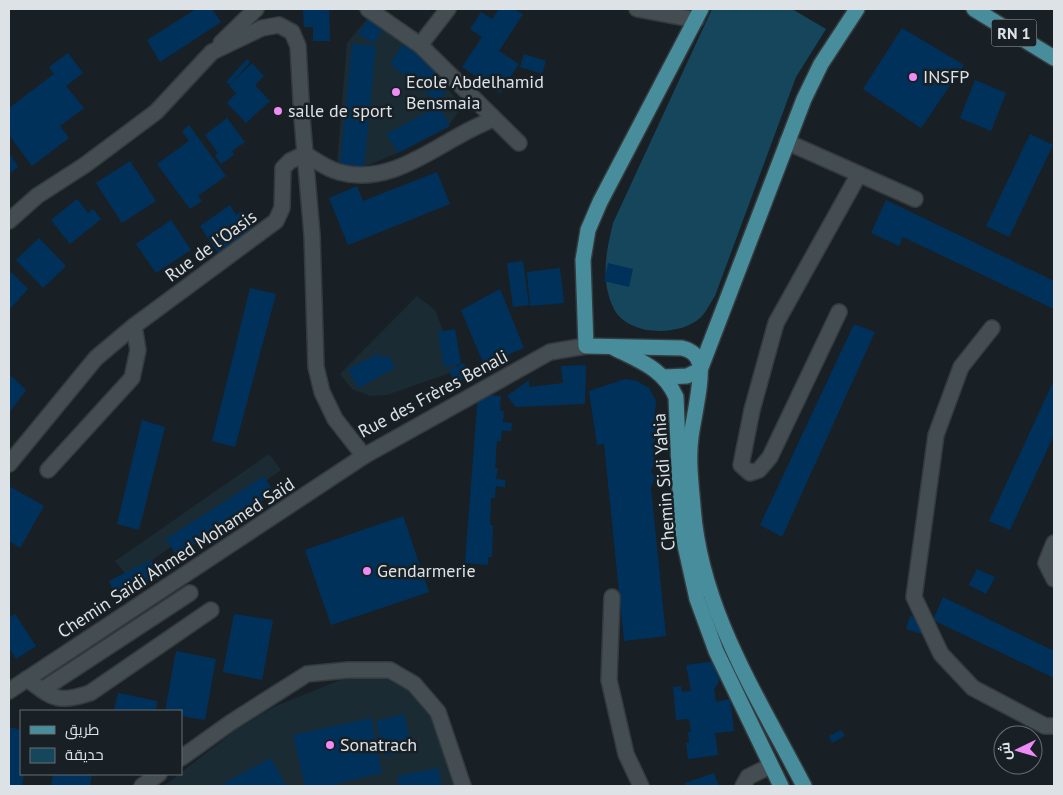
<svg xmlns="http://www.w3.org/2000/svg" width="1063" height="795" viewBox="0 0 1063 795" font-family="'PT Sans',Cairo,sans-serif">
<rect width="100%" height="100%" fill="#182025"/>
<g fill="#1b2b33">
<path d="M367,19L404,42L454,96L458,103V112L448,127L395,154L361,168L337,165L347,43Z"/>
<path d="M417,296L435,310L458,370L387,395L371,396L352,389L340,374Z"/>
<path d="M269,454L281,470L128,577L115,561Z"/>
<path d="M368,676L396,679L426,699L457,786H164L237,729L276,706L343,679Z"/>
</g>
<path fill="#15465b" d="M712,9H792L826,29L796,77L715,296C710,303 706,313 700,318C679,337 628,336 614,309C600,281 606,252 613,223Z"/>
<g fill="#00315b">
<path d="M196,9H212L221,22L160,62L147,40Z"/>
<path d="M303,9H329L330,41H313V27H304Z"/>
<path d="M499,9H514L523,14L499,51L519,64L500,93L462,67L482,37L470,29L481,12L492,19Z"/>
<path d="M369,19L383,29L373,44L358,33Z"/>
<path d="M902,28L964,65L921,128L863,89Z"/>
<path d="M404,42L453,79L442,97V111L450,126L398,153L386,134L437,107L438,102L390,64Z"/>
<path d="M352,44L376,46L364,167L340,164Z"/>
<path d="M68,53L83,73L66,86L84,108L60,126L69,138L32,166L9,135V108L54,74L49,67Z"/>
<path d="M524,54L546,61L542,74L520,67Z"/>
<path d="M247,59L250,62L230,85L226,82Z"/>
<path d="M252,63L264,76L255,85L270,101L246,123L227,103L236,93L229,86Z"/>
<path d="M975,80L1006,93L991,131L960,118Z"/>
<path d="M227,118L245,142L232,151L234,155L221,164L215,156L218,153L205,135Z"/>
<path d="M189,125L226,176L198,196L202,201L190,209L157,164L189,141L182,131Z"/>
<path d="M1030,134L1053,145L1009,237L986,226Z"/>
<path d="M9,152L18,167L9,173Z"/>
<path d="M130,161L156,201L122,223L96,183Z"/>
<path d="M437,172L450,204L348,245L329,198L357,186L363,201Z"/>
<path d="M77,199L88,213L93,209L101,219L70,244L51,220Z"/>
<path d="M886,200L1054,281V309L903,237L899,246L871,233Z"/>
<path d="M230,205L236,215L242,211L253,228L244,234L250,244L224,262L200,226Z"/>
<path d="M171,220L191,250L156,273L136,244Z"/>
<path d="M39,238L66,266L43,288L16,260Z"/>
<path d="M523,261L529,305L513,307L507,263Z"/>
<path d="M608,263L633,269L629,287L604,281Z"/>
<path d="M560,268L564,303L530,306L527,272Z"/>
<path d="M9,270L28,289L9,310Z"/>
<path d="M250,288L276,294L235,447L212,441Z"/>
<path d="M500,289L524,348L484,365L461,310Z"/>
<path d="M854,324L875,332L782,537L760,525Z"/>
<path d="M455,329L461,364L444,367L438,332Z"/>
<path d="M380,353L382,359L389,356L395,368L358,388L348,369Z"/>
<path d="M464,363L470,376L454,383L449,370Z"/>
<path d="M586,365L585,404L516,407L507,396L529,380V387L563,383L561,366Z"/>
<path d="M9,374L26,390L9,413Z"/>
<path d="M625,379L637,381L649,388L656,401L654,424L657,434L653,445L655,463L651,471L655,478L651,487L666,636L624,641L604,444L597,445L589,391Z"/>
<path d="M1054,380V435L1010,530L989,521Z"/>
<path d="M478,394L501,396L500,411H504L503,422L512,423L511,431L502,430L501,441H497L495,468H498L496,479L505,480V487L496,486L495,498H491L490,525H493L492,557H488V565L465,563Z"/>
<path d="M142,420L165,427L139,530L117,524Z"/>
<path d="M264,476L274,493L177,556L166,539Z"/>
<path d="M9,486L44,506L20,548L9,541Z"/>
<path d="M403,516L429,592L331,625L305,550Z"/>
<path d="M151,560L159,575L116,596L109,581Z"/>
<path d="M977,569L995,577L986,594L969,585Z"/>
<path d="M943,597L1054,651V678L933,620Z"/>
<path d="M15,614L36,646L16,659L9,648V618Z"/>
<path d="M234,614L273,620L262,680L223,672Z"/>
<path d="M910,616L926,621L922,634L906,629Z"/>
<path d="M176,651L216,659L205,720L181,716V711H165Z"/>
<path d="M717,661L719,682L714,689L716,702L730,699L734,731L715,733L718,755L688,759L686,743H689L688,732H691L689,719L676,720L673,687L681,686L682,692L691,691L686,665Z"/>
<path d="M118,693L157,701L156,711H114Z"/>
<path d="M404,714L412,751L384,756L376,721Z"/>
<path d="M371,718L382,773L327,786H305L293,735Z"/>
<path d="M9,727L21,730V774H24L22,786H9Z"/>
<path d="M841,730L845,736L832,743L829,736Z"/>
<path d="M271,758L286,786H219Z"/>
<path d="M438,768L442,786H399L397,776Z"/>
<path d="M714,773L719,786H686L685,783Z"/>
<path d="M53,774H92L90,786H51Z"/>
</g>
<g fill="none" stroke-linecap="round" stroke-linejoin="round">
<defs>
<g id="minor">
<path d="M368,9L420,45L519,143"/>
<path d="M637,9L696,20"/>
<path d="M221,43L256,9"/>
<path d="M420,45L448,9"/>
<path d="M787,142L915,199"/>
<path d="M9,221L37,196L85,165L156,112L212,52L262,28L279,25L292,32L298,46L302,118L312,235L316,367L322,392L335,419L364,456"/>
<path d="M839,312L770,457L759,470L750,473L741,465L752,410L776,323L859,174"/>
<path d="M992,328L961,367L936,435L914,597L941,654L973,688L1045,726H1054"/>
<path d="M9,464L96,358L134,326L276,221L282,208L283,168L290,161L305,154C315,160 327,169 339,172C396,188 443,137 494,119"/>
<path d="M48,470L132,378L138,350L134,326"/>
<path d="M1054,543L1046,563L1054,579"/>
<path d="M612,597L609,680L626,754L641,786"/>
<path d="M27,679C53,698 57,704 90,693L211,610"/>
<path d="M42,690L190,593"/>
<path d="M9,691L364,456L550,352L586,346"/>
<path d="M181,758L230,723L307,674L348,670H390L414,684L438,712L463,786"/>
<path d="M142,786L159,774"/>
<path d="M743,786L748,777L770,766"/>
</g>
<g id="major">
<path d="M701,9L600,202L588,230L583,260L586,346L682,348C690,350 696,353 699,362C704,376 693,420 691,437C688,460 691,483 693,506C700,609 758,697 804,786"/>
<path d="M974,9L1054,58"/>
<path d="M614,348C640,361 664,369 676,397L681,518L685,545L697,599L716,651L781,786"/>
<path d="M665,377L687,376L700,370L804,99L821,64L857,9"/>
</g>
</defs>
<use href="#minor" stroke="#343a3d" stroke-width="18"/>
<use href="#major" stroke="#343a3d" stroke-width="18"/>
<use href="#minor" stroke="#434d52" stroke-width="15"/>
<use href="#major" stroke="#488d9c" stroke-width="15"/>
</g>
<g fill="#ef8bf7" stroke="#182025" stroke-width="2">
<circle cx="913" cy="77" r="5"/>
<circle cx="396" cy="92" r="5"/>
<circle cx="278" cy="111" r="5"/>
<circle cx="367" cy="571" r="5"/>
<circle cx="330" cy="745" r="5"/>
</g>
<g text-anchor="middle" stroke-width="5" stroke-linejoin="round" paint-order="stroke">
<rect fill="#182025" stroke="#a1a8ab" stroke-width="1" x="991.5" y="19.5" width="45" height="27" rx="4"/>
<g font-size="16" font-weight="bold" fill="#dce2e5">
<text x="1014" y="39">RN 1</text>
</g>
<g font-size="18" fill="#dce2e5" stroke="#182025" text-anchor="start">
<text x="923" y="83">INSFP</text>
<text x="406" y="88">Ecole Abdelhamid<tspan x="406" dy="21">Bensmaia</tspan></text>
<text x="288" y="117">salle de sport</text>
<text x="377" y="577">Gendarmerie</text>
<text x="340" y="751">Sonatrach</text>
</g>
<g font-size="18" fill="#dce2e5" stroke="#182025">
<text transform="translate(211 246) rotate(-36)" y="6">Rue de l'Oasis</text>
<text transform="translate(433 394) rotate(-28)" y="6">Rue des Frères Benali</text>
<text transform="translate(664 482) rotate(-94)" y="6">Chemin Sidi Yahia</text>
<text transform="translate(176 558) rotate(-33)" y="6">Chemin Saïdi Ahmed Mohamed Saïd</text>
</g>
</g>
<rect width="1063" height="795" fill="none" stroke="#dce2e5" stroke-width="20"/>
<rect x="20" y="710" width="162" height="65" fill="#182025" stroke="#666e72"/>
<rect x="30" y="726" width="25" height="8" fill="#488d9c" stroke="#666e72"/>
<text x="65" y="735" font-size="15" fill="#dce2e5">طريق</text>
<rect x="30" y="748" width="25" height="15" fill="#15465b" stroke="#666e72"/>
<text x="65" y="760" font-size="15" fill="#dce2e5">حديقة</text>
<g transform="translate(1018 750) rotate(265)"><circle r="24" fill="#182025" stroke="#666e72"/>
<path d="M0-4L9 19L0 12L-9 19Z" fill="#ef8bf7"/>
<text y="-8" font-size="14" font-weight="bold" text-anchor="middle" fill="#dce2e5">ش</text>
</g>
</svg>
